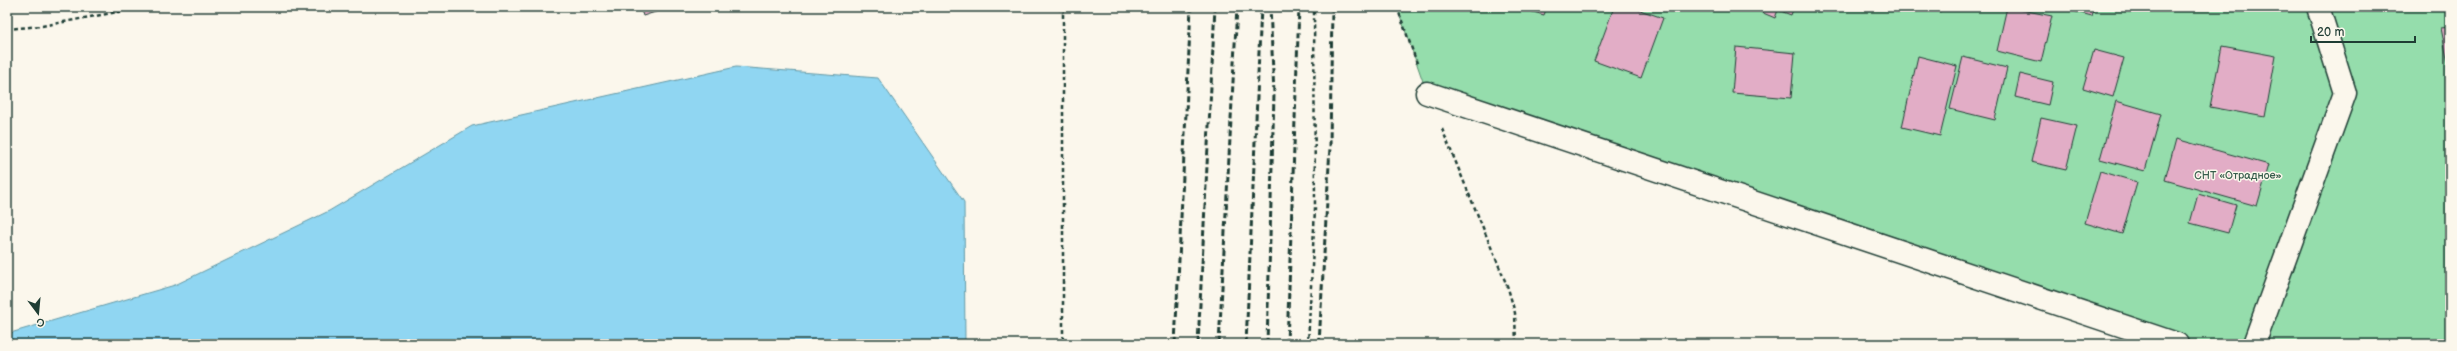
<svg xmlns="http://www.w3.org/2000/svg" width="2457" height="351" viewBox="0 0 2457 351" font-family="'Balsamiq Sans',sans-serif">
<rect width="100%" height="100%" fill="#fbf7ec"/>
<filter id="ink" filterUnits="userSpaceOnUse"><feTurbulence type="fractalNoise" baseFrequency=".025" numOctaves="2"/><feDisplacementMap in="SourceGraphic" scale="8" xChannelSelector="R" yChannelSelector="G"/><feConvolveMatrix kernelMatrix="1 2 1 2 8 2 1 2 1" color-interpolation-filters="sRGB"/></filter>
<g filter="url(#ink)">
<path fill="#95ddac" stroke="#5a8d70" d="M1397,7H2450V344H2177L1427,93Z"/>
<path fill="#90d6f2" stroke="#6399a6" d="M736,67L878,78L964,202L965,344H7V334L175,285L329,211L472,126Z"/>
<g fill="#e2adc6" stroke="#1f3d34">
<path d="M640,7H671L643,16Z"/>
<path d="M1515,7H1547L1544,15Z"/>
<path d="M1614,7H1631L1663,18L1641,78L1594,61Z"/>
<path d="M1749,7H1794L1791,15L1778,10L1775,18Z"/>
<path d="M1924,7H1942L1940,12Z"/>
<path d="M2007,7L2052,16L2041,62L1997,51Z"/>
<path d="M2065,7H2094L2092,16L2065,9Z"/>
<path d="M2450,27V74L2441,28Z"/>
<path d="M2222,46L2276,56L2265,117L2210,107Z"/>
<path d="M1736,47L1795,53L1791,98L1732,93Z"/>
<path d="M2094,50L2124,58L2113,97L2083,88Z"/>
<path d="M1918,56L1957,66L1940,136L1902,127Z"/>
<path d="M1963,57L2007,68L1995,120L1950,109Z"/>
<path d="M2020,74L2053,82L2048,105L2015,97Z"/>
<path d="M2116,101L2161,114L2145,171L2100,159Z"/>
<path d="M2041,118L2077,126L2066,170L2031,162Z"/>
<path d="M2176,139L2269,165L2257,206L2165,180Z"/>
<path d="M2100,171L2137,182L2122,234L2085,223Z"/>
<path d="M2198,194L2236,205L2228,233L2190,223Z"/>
</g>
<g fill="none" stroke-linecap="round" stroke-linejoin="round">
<defs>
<g id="minor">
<path d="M1427,93L2177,344"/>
<path d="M2254,344L2345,93L2318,7"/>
</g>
</defs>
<use href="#minor" stroke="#1f3d34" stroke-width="25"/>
<g stroke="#1f3d34" stroke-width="2.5" stroke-dasharray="4 3" stroke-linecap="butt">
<path d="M1058,7L1063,13"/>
<path d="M1063,7V344"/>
<path d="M1397,7L1418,66"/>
<path d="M7,29L42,26L144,7"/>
<path d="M1442,129L1508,288L1515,313L1516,344"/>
<path d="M1308,344L1315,209L1314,7"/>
</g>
<use href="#minor" stroke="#fbf7ec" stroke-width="22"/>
<g stroke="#1f3d34" stroke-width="3" stroke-dasharray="6 3" stroke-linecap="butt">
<path d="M1175,344L1191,7"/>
<path d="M1198,344L1215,7"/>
<path d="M1219,344L1237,7"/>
<path d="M1246,344L1261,7"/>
<path d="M1267,344L1274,94L1270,7"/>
<path d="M1287,344L1299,7"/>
<path d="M1319,344L1330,147L1332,7"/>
</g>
</g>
</g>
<g text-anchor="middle" stroke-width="3" stroke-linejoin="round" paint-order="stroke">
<g font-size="11" fill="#375d4c" stroke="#fbf7ec">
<text x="2238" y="179">СНТ «Отрадное»</text>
</g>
</g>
<rect width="2457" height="351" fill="none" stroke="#fbf7ec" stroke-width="24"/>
<rect x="12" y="12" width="2433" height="327" fill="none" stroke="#1f3d34" stroke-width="1.5" filter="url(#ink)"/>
<g transform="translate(38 313) rotate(164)" stroke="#fbf7ec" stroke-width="3" paint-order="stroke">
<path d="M0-3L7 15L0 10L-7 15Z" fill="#1f3d34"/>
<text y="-6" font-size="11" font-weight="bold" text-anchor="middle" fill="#1f3d34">С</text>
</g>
<path d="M2311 36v6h104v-6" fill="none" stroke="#1f3d34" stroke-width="2"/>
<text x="2317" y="36" font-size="12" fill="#1f3d34" stroke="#fbf7ec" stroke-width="3" paint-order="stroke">20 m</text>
</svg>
